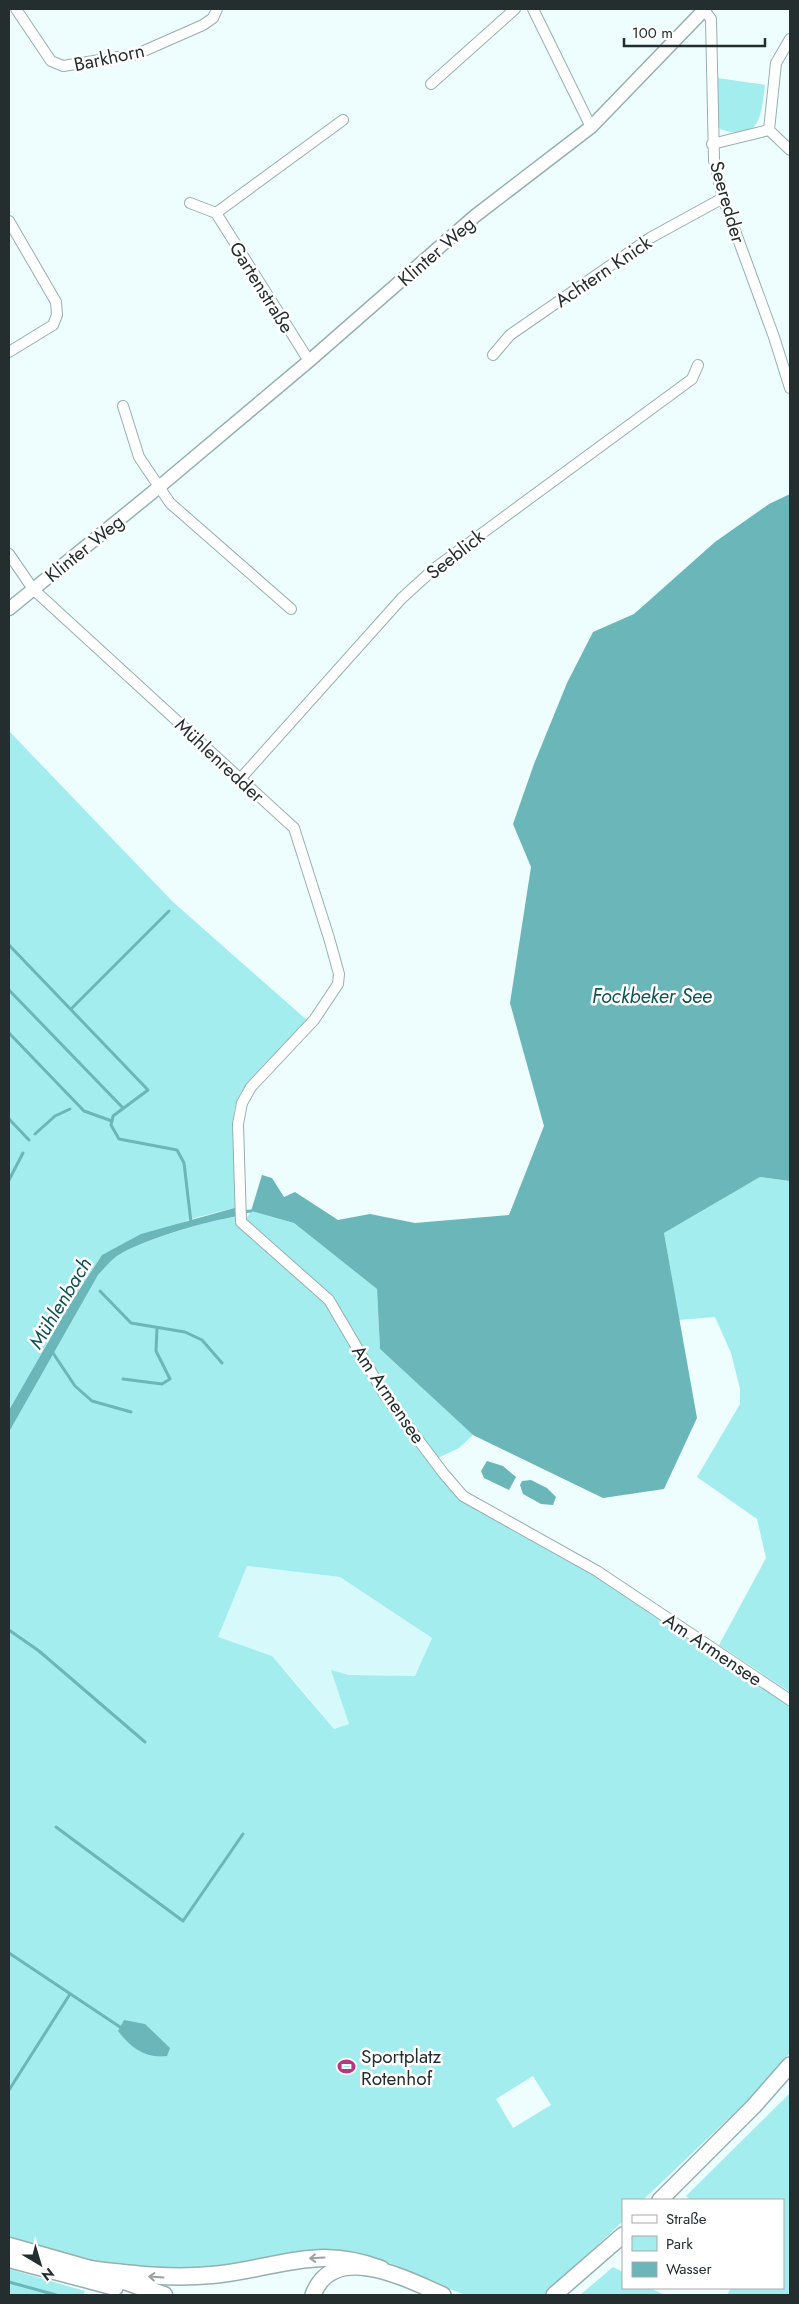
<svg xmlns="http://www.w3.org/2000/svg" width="799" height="2304" viewBox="0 0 799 2304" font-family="Jost,sans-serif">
<rect width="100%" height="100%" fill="#eefefe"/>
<path fill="#d6fafb" d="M247,1566L340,1577L432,1638L415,1676L349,1675V1724L334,1729L287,1672L217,1637Z"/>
<g fill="#a4edef" fill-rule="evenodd">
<path d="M718,78L765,85C761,115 761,143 720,129L716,121Z"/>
<path d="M9,731L173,902L308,1021C289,1041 247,1076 237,1100C228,1124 236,1180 238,1207L191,1219L102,1255L70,1304L9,1410Z"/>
<path d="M760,1177L790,1181V1692L719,1645L766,1558L757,1519L697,1477L740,1404V1389L731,1353L715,1317L679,1320L664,1233Z"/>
<path d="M251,1211L294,1223L377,1289L380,1349L473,1435L459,1448L438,1458L389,1395L333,1298L244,1222Z"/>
<path d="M239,1216L326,1303L462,1498L595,1573L790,1705V2053L749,2099L643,2200H623V2221L545,2295H466L364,2258L212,2272L95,2265L9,2238V1432L98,1275C104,1269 110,1261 117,1256C143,1239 209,1221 239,1216ZM247,1566L340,1577L432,1638L415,1676L349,1675L331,1670L349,1724L334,1729L272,1656L218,1637ZM533,2076L551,2105L513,2128L496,2099Z"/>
<path d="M790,2093V2295H727L731,2288H783V2200H690L686,2196Z"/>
<path d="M613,2267L623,2272V2288H651L664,2295H580Z"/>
<path d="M9,2269L85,2291L83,2295H9Z"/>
</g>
<g fill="#6ab6b8">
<path d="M790,494V1181L760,1177L664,1233L697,1418L664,1489L603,1498L473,1435L380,1349L377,1289L294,1223L251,1211L262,1175L272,1178L284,1197L295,1192L338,1220L370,1214L415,1223L509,1215L544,1126L510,1003L531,867L513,824L534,764L567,683L593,632L634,614L715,542L769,504Z"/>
<path d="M238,1207L239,1216C208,1221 143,1239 117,1256C110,1261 104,1269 98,1275L9,1432V1410L70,1304L102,1255L141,1234Z"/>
<path d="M487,1461L503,1466L516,1477L509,1490L484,1478L481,1471Z"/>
<path d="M531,1480L547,1488L556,1497L553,1505L541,1504L523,1494L520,1485L522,1481Z"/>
<path d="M124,2020L145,2024L170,2048L167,2056C146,2059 131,2048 118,2031Z"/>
</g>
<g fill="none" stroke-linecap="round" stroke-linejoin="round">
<g stroke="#6ab6b8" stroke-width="3">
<path d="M9,945L148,1090L113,1116L111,1125L119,1139L177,1150L184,1163L191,1222"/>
<path d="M9,990L123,1108"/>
<path d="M71,1009L169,911"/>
<path d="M9,1033L84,1111L112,1121"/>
<path d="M9,1119L29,1140"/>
<path d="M35,1134L55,1116L70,1109"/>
<path d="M9,1180L23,1153"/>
<path d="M242,1212L251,1211"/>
<path d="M100,1291L131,1323L185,1332L202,1340L222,1363"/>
<path d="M51,1350L75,1386L92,1401L131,1412"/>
<path d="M123,1379L162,1384L170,1379L156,1351L157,1328"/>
<path d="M9,1630L39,1651L145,1742"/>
<path d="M56,1827L183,1921L243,1834"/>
<path d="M9,1953L120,2027"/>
<path d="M9,2090L70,1994"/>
<path d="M9,2282L56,2295"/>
</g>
<defs>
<g id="minor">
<path d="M16,9L51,61L63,66L137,54L203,25L213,18L217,9"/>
<path d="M533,9L591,127"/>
<path d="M704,10L711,19L714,160L723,198L774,337L790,388"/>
<path d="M790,39L776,63L769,130L790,150"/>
<path d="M431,84L515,9"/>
<path d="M712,144L769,130"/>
<path d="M190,203L216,213"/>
<path d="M9,221L56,302L57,315L53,325L9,352"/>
<path d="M493,355L510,335L650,238L723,198"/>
<path d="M309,361L216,213L343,120"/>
<path d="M123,406L139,457L170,503L291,609"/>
<path d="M9,554L33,589L294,828L329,938L339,974L338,984L314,1020L251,1087L242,1103L238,1124L241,1222L329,1300L386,1397L444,1474L463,1496L597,1571L790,1700"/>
<path d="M241,778L402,598L435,568L692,379L698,365"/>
</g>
<path id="tertiary" d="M9,609L159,487L309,361L475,216L591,127L705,9"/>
<g id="primary">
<path d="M660,2200L754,2106L790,2065"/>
<path d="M313,2295C333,2240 409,2280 443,2295"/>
<path d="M554,2295L623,2235"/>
</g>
<g id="trunk">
<path d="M9,2246L90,2269L164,2295"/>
<path d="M9,2259L115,2287"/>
<path d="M90,2269C131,2274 170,2279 212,2275C278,2269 313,2244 381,2269"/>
</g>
</defs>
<use href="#minor" stroke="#96afaf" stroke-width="12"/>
<use href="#tertiary" stroke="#96afaf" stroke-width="15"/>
<use href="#primary" stroke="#96afaf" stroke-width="18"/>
<use href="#trunk" stroke="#96afaf" stroke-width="19"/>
<use href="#minor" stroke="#fff" stroke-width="10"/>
<use href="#tertiary" stroke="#fff" stroke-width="12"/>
<use href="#primary" stroke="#fff" stroke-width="15"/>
<use href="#trunk" stroke="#fff" stroke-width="16"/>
</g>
<defs><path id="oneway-shaft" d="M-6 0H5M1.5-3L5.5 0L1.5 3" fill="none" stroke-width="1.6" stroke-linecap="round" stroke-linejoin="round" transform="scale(1.25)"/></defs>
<g stroke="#9ca1a1">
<use href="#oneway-shaft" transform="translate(317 2258) rotate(177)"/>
<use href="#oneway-shaft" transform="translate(156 2277) rotate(-176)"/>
</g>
<defs>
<symbol id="stadium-bare" viewBox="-9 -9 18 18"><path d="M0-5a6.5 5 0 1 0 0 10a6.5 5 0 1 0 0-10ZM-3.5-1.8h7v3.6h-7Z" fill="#b73782" stroke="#fff" stroke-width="2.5" paint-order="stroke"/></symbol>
</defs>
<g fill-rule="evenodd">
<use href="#stadium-bare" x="334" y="2054" width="25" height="25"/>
</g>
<g text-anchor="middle" stroke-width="5" stroke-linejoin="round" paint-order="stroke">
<g font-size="19" fill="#242e2e" stroke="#fff">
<text transform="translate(109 57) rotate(-12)" y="7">Barkhorn</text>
<text transform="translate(728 202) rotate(74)" y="7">Seeredder</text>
<text transform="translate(436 251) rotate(-41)" y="7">Klinter Weg</text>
<text transform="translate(603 271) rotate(-34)" y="7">Achtern Knick</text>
<text transform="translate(262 287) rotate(58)" y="7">Gartenstraße</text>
<text transform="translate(84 548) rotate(-39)" y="7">Klinter Weg</text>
<text transform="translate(455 554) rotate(-38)" y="7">Seeblick</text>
<text transform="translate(220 760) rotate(43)" y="7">Mühlenredder</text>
<text transform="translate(389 1394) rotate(56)" y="7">Am Armensee</text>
<text transform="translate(713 1649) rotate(34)" y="7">Am Armensee</text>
</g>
<g font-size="19" fill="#242e2e" stroke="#fff" text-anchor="start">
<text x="361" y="2063">Sportplatz<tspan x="361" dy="22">Rotenhof</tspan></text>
</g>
<g font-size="20" font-style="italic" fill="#105356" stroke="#fff">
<text x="652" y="1003">Fockbeker See</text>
<text transform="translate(60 1303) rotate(-59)" y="7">Mühlenbach</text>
</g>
</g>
<rect width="799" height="2304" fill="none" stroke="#242e2e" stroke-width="20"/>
<rect x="622" y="2199" width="162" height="90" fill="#ffffff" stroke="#a7abab"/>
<rect x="632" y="2215" width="25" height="8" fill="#ffffff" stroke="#a7abab"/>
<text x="666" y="2224" font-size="15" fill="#242e2e">Straße</text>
<rect x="632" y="2236" width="25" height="15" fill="#a4edef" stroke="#a7abab"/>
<text x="666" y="2249" font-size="15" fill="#242e2e">Park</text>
<rect x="632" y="2262" width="25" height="15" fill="#6ab6b8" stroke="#a7abab"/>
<text x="666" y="2274" font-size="15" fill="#242e2e">Wasser</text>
<g transform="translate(40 2264) rotate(142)" stroke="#ffffff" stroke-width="4" paint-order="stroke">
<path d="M0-4L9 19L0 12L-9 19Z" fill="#242e2e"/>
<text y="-8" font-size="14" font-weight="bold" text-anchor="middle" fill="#242e2e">N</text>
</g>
<path d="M624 38v8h141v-8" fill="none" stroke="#242e2e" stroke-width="2.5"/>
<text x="632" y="38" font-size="15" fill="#242e2e" stroke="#ffffff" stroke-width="4" paint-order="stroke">100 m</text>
</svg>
